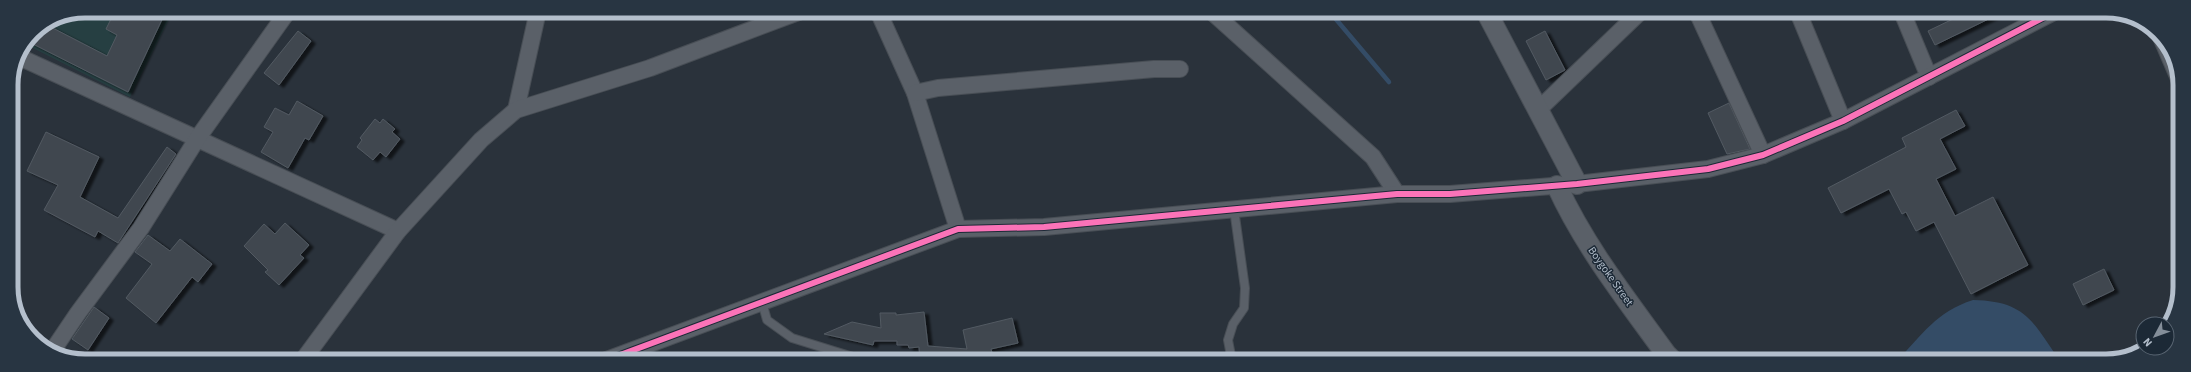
<svg xmlns="http://www.w3.org/2000/svg" width="2191" height="372" viewBox="0 0 2191 372" font-family="'Source Sans 3',sans-serif">
<defs>
<filter id="shadow"><feDropShadow dx="4.5" dy="2.5" stdDeviation="1" flood-color="#0009"/></filter>
</defs>
<rect width="100%" height="100%" fill="#2a323b"/>
<path fill="#263f42" d="M85,11H173L130,97L25,44C41,21 59,16 85,11Z"/>
<path fill="#344c66" d="M1973,300C2026,301 2033,322 2060,361H1897C1923,334 1936,312 1973,300Z"/>
<g fill="none" stroke-linecap="round" stroke-linejoin="round">
<path stroke="#344c66" stroke-width="4.5" d="M1329,11L1389,82"/>
</g>
<g fill="#41474f" stroke="#525a62" filter="url(#shadow)">
<path d="M115,11H166L128,92L29,42L34,32L45,24L107,56L117,35L106,29Z"/>
<path d="M1949,12H2003L1935,45L1928,31L1953,19Z"/>
<path d="M298,31L311,41L279,85L264,73Z"/>
<path d="M1545,31L1565,70L1546,80L1526,41Z"/>
<path d="M297,101L323,116L309,140L305,138L288,168L261,152L273,132L264,127L275,108L289,115Z"/>
<path d="M1729,103L1750,149L1727,154L1708,113Z"/>
<path d="M1956,110L1965,126L1940,139L1956,169L1936,179L1955,216L1993,197L2028,265L1971,294L1934,222L1916,231L1906,212L1902,214L1889,189L1841,213L1828,188L1906,147L1902,138Z"/>
<path d="M375,119L380,123L383,119L395,129L392,132L400,139L386,157L380,152L373,160L357,147L362,140L360,138Z"/>
<path d="M46,132L99,157L80,197L118,218L167,147L176,154L118,243L98,231L95,237L44,210L58,185L27,171Z"/>
<path d="M285,223L309,245L300,255L304,258L279,285L265,272L268,270L244,246L264,224L275,234Z"/>
<path d="M148,235L170,251L180,239L212,264L198,282L192,277L156,323L126,298L152,264L135,252Z"/>
<path d="M2104,269L2114,290L2083,305L2073,284Z"/>
<path d="M94,307L109,318L88,350L72,339Z"/>
<path d="M924,312L928,346L967,349L963,330L1012,318L1018,343L991,349L994,361H920L919,347L909,348L908,345H897V341H874L873,345L824,334L852,322L881,328L880,313H896V315Z"/>
</g>
<g fill="none" stroke-linecap="round" stroke-linejoin="round">
<defs>
<g id="service">
<path d="M2154,31L2179,89"/>
<path d="M762,302L767,320L792,338L866,361"/>
<path d="M1232,361L1228,340L1233,324L1244,308L1245,288L1234,209"/>
</g>
<g id="minor">
<path d="M878,11L915,93L958,229"/>
<path d="M1211,11L1373,157L1397,194"/>
<path d="M1697,12L1763,155"/>
<path d="M1798,12L1843,121"/>
<path d="M1902,12L1929,77"/>
<path d="M17,56L398,231"/>
<path d="M915,93L938,88L1154,69H1180"/>
<path d="M1539,109L1640,12"/>
<path d="M516,110L536,20V11"/>
<path d="M53,350L78,313L141,228L197,139L288,11"/>
<path d="M303,360L398,231L481,140L516,110L650,68L801,11"/>
<path d="M604,361L958,229L1044,227L1397,194H1450L1577,184L1708,169L1763,155L1843,121L2054,12"/>
</g>
<g id="tertiary">
<path d="M1486,11L1577,184"/>
<path d="M1557,186C1585,247 1627,300 1666,354L1673,361"/>
</g>
</defs>
<use href="#service" stroke="#484e55" stroke-width="10"/>
<use href="#minor" stroke="#484e55" stroke-width="18"/>
<use href="#tertiary" stroke="#484e55" stroke-width="22"/>
<path stroke="#585f65" stroke-width="2.5" stroke-dasharray="3 3" stroke-linecap="butt" d="M958,355L963,354L964,361"/>
<use href="#service" stroke="#5a6068" stroke-width="8"/>
<use href="#minor" stroke="#5a6068" stroke-width="16"/>
<use href="#tertiary" stroke="#5a6068" stroke-width="20"/>
<defs>
<path id="cycleway" d="M604,361L958,229L1044,227L1397,194H1450L1577,184L1708,169L1763,155L1843,121L2054,12"/>
</defs>
<use href="#cycleway" stroke="#1c2936" stroke-width="8"/>
<use href="#cycleway" stroke="#fb73b8" stroke-width="6"/>
</g>
<g text-anchor="middle" stroke-width="3" stroke-linejoin="round" paint-order="stroke">
<g font-size="11" fill="#b4bfcc" stroke="#1c2936">
<text transform="translate(1611 276) rotate(55)" y="4">Boygoke Street</text>
</g>
</g>
<path d="M0 0H2191V372H0ZM85 18H2106A67 67 0 0 1 2173 85V287A67 67 0 0 1 2106 354H85A67 67 0 0 1 18 287V85A67 67 0 0 1 85 18Z" fill="#283542" fill-rule="evenodd"/>
<path fill="none" stroke="#b4bfcc" stroke-width="5" d="M85 18H2106A67 67 0 0 1 2173 85V287A67 67 0 0 1 2106 354H85A67 67 0 0 1 18 287V85A67 67 0 0 1 85 18Z"/>
<g transform="translate(2155 336) rotate(229)"><circle r="19" fill="#1c2936" stroke="#596572"/>
<path d="M0-3L7 15L0 10L-7 15Z" fill="#848e99"/>
<text y="-6" font-size="11" font-weight="bold" text-anchor="middle" fill="#b4bfcc">N</text>
</g>
</svg>
